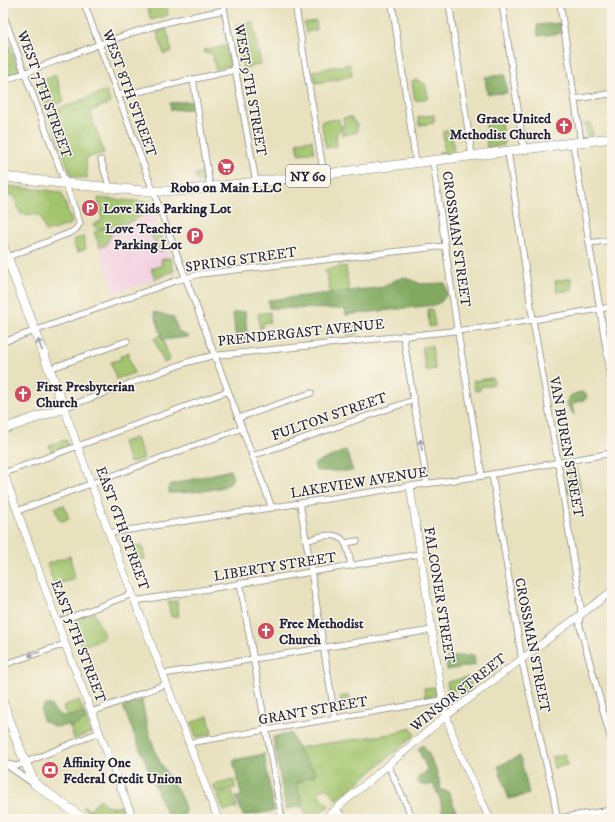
<svg xmlns="http://www.w3.org/2000/svg" width="615" height="822" viewBox="0 0 615 822" font-family="'IM FELL DW Pica',serif">
<rect width="100%" height="100%" fill="#fbf7ec"/>
<filter id="ink" filterUnits="userSpaceOnUse"><feTurbulence type="fractalNoise" baseFrequency=".025" numOctaves="2"/><feDisplacementMap in="SourceGraphic" scale="8" xChannelSelector="R" yChannelSelector="G"/><feConvolveMatrix kernelMatrix="1 2 1 2 8 2 1 2 1" color-interpolation-filters="sRGB"/></filter>
<filter id="wash" filterUnits="userSpaceOnUse"><feTurbulence type="fractalNoise" baseFrequency=".012" numOctaves="4" result="noise"/><feDisplacementMap in="SourceGraphic" scale="16" xChannelSelector="R" yChannelSelector="G"/><feGaussianBlur stdDeviation="0.9" result="paint"/><feColorMatrix in="noise" values="0 0 0 0 0 0 0 0 0 0 0 0 0 0 0 0 0 1.4 0 .05"/><feComposite in="paint" operator="in"/></filter>
<g filter="url(#wash)">
<rect width="100%" height="100%" fill="#e8e1be"/>
<path fill="#f3cfe0" d="M152,211L175,272L115,294L94,232L137,222Z"/>
<g fill="#a2c46d" stroke="#627354">
<path d="M146,3H166L168,15L151,20Z"/>
<path d="M316,21L317,30L306,32L304,23Z"/>
<path d="M253,22L261,64L243,68L235,25Z"/>
<path d="M166,29L170,41L169,42L172,51L164,54L157,32Z"/>
<path d="M3,30L20,72L3,80Z"/>
<path d="M226,46L230,66L215,69L213,54L204,53V50Z"/>
<path d="M350,64L352,76L330,81L315,83L313,71Z"/>
<path d="M56,75L64,101L46,108L41,93L42,92L39,82Z"/>
<path d="M417,80L425,84L429,98L415,101L412,81Z"/>
<path d="M106,91L111,103L90,111L104,153L86,158L87,178L72,177L48,113Z"/>
<path d="M434,115V123L419,125L418,117Z"/>
<path d="M351,117L357,125V132L343,135L341,128L336,135L337,146L326,148L321,121L339,119L340,126H344L343,118Z"/>
<path d="M501,122L504,145L487,148L486,124Z"/>
<path d="M591,123L593,135L587,136L585,124Z"/>
<path d="M451,129L454,152L440,154L439,152L444,151L443,131Z"/>
<path d="M312,140L314,152L299,154L297,142Z"/>
<path d="M202,168L203,169L205,180L197,182L195,174L202,173Z"/>
<path d="M7,186L61,192L72,222L71,224L46,232L40,215L21,214L13,195L8,196Z"/>
<path d="M98,198L149,202L151,209C142,214 134,222 123,224C114,226 107,226 98,229L93,225L102,220Z"/>
<path d="M110,226L112,234L105,246L100,247L94,232Z"/>
<path d="M158,231L160,232L166,249L159,252L151,234Z"/>
<path d="M84,237L85,240H83L86,249L77,252L73,240Z"/>
<path d="M168,258H170L174,271L155,279L151,269L162,265L161,260Z"/>
<path d="M346,266L349,291L330,293L327,274L324,270Z"/>
<path d="M571,278L572,290L557,292L555,281Z"/>
<path d="M428,309H432L435,326L429,327Z"/>
<path d="M270,312V322L263,323V327L260,328V330L258,314Z"/>
<path d="M357,323L359,334L347,335L346,326Z"/>
<path d="M161,335L170,360L164,363L154,339Z"/>
<path d="M432,346L435,369L426,371L422,347Z"/>
<path d="M129,352L128,356L134,373L116,379L111,362L121,359L120,356Z"/>
<path d="M493,378L494,384L480,387V390L475,391L473,381Z"/>
<path d="M136,438L144,458L130,463L122,442Z"/>
<path d="M66,440L69,447L53,454L49,445Z"/>
<path d="M577,468L581,491L568,493L565,470Z"/>
<path d="M64,505L69,519L62,521L61,520H59L55,508Z"/>
<path d="M142,545L145,559L134,562L131,547Z"/>
<path d="M70,556L75,579L54,585L47,564Z"/>
<path d="M177,601L179,616L171,617L168,602Z"/>
<path d="M94,612C97,621 102,628 105,637L82,647L71,620Z"/>
<path d="M469,677L472,689L467,693L459,689L449,692L447,682Z"/>
<path d="M435,687L437,695L425,697L424,688Z"/>
<path d="M349,695L351,703L342,705L340,697Z"/>
<path d="M79,700L91,733L74,739L63,706Z"/>
<path d="M208,716L212,734L196,737L191,723Z"/>
<path d="M410,727L415,735L337,800L326,787L317,792L329,806L310,819L305,812L296,783L317,774L297,748L396,733Z"/>
<path d="M565,754L567,765L554,768L552,757Z"/>
<path d="M234,780L235,788L216,792L213,785Z"/>
<path d="M232,791L237,808L224,811L217,794Z"/>
<path d="M100,799L108,807L121,806L126,819H98L83,808L84,806L90,810Z"/>
</g>
<g fill="#81aa60" stroke="#52664e">
<path d="M560,23L561,33L538,36L537,25Z"/>
<path d="M505,75L507,93L487,94L485,77Z"/>
<path d="M194,101L195,114L191,109L171,110L170,103Z"/>
<path d="M404,277L421,284L445,283L447,294L441,302L434,305L346,315L345,309L269,308L268,300L384,287L393,281Z"/>
<path d="M245,311L248,340L236,341L233,313Z"/>
<path d="M154,312L173,317L179,332L189,337L163,340Z"/>
<path d="M582,392L587,395L586,399L577,402L572,406L574,415L566,403C569,395 574,393 582,392Z"/>
<path d="M346,450L353,471H316L314,464Z"/>
<path d="M230,470L233,478C231,481 230,484 227,485C217,491 182,493 169,493V485Z"/>
<path d="M474,655L475,665L447,670L446,657Z"/>
<path d="M142,700C145,720 151,743 160,762C169,778 179,790 185,808C186,812 185,816 181,819H172L166,813L123,707Z"/>
<path d="M44,705H51C59,721 69,716 83,713L86,719L80,723L70,727L69,725L56,727L43,721L41,710Z"/>
<path d="M291,733L297,748L317,774L296,783L304,806L286,809L273,737Z"/>
<path d="M423,745C433,761 438,771 441,790L449,792L459,819H446C441,812 442,806 440,799C438,794 435,789 433,784C428,786 421,787 417,781L418,777L428,771L418,749Z"/>
<path d="M264,754L274,811L243,816L236,797H240L241,794L233,760Z"/>
<path d="M520,756L529,794L509,799L498,766Z"/>
</g>
</g>
<g filter="url(#ink)">
<g fill="none" stroke-linecap="round" stroke-linejoin="round">
<defs>
<g id="minor">
<path d="M84,3L156,199L272,508"/>
<path d="M223,3L256,182"/>
<path d="M295,3L324,175"/>
<path d="M392,3L416,163"/>
<path d="M449,3L472,156"/>
<path d="M502,3L524,150"/>
<path d="M560,3L581,142"/>
<path d="M3,14L80,223L76,229L72,232L3,259"/>
<path d="M193,79L210,187"/>
<path d="M3,81C60,60 117,35 176,20C192,16 208,14 224,10"/>
<path d="M117,95L137,92L235,70"/>
<path d="M575,99L609,94"/>
<path d="M573,143L612,384"/>
<path d="M508,152L533,320L558,463L581,608L579,623L612,743"/>
<path d="M101,160L110,188"/>
<path d="M433,161L456,321L482,476"/>
<path d="M589,243L612,240"/>
<path d="M403,335L427,483"/>
<path d="M3,342L175,281L200,274L445,246"/>
<path d="M49,369L127,341"/>
<path d="M64,408L188,362L211,356L483,328L612,307"/>
<path d="M238,418L311,393"/>
<path d="M252,456L414,400"/>
<path d="M4,473L228,391"/>
<path d="M492,474L523,666L553,793L557,818"/>
<path d="M300,503L335,718"/>
<path d="M17,511L242,428"/>
<path d="M109,533L410,486L482,476L612,453"/>
<path d="M306,541C311,540 314,538 318,537C344,530 348,543 351,566"/>
<path d="M345,543L357,541"/>
<path d="M240,583L282,819"/>
<path d="M135,601L420,554"/>
<path d="M58,622L132,594"/>
<path d="M3,665L65,644"/>
<path d="M162,674L432,630"/>
<path d="M92,712L166,684"/>
<path d="M188,743L443,700"/>
<path d="M6,764L17,766L100,732"/>
<path d="M388,765L413,819"/>
<path d="M8,766L34,784"/>
<path d="M336,809L345,819"/>
<path d="M552,819L612,810"/>
</g>
<g id="tertiary">
<path d="M64,408L109,533L218,819"/>
<path d="M3,471L65,644L133,819"/>
<path d="M410,486L444,709L458,750L490,819"/>
<path d="M324,819L446,716L612,591"/>
</g>
<g id="primary">
<path d="M3,246L64,408L3,429"/>
<path d="M3,703L25,762L35,784L84,819"/>
</g>
<path id="trunk" d="M3,177L142,191H178L334,173L612,138"/>
</defs>
<use href="#minor" stroke="#85827c" stroke-width="7"/>
<use href="#tertiary" stroke="#85827c" stroke-width="8"/>
<use href="#primary" stroke="#85827c" stroke-width="10"/>
<use href="#trunk" stroke="#85827c" stroke-width="10"/>
<use href="#minor" stroke="#fff" stroke-width="5.5"/>
<use href="#tertiary" stroke="#fff" stroke-width="7"/>
<use href="#primary" stroke="#fff" stroke-width="9"/>
<use href="#trunk" stroke="#fff" stroke-width="9"/>
</g>
<defs><path id="oneway-shaft" d="M-6 0H5M1.5-3L5.5 0L1.5 3" fill="none" stroke-width="1.6" stroke-linecap="round" stroke-linejoin="round"/></defs>
<g stroke="#9c9ca7">
<use href="#oneway-shaft" transform="translate(40 345) rotate(-111)"/>
<use href="#oneway-shaft" transform="translate(421 445) rotate(-99)"/>
<use href="#oneway-shaft" transform="translate(34 654) rotate(161)"/>
</g>
</g>
<defs>
<symbol id="church-disc" viewBox="-11 -11 22 22"><circle r="9.5" fill="#d1495b" stroke="#fbf7ec"/><path d="M-1.2-6h2.4v3.5h3.3v2.4h-3.3V6h-2.4V-.1h-3.3v-2.4h3.3Z" fill="#fff"/></symbol>
<symbol id="supermarket-disc" viewBox="-11 -11 22 22"><circle r="9.5" fill="#d1495b" stroke="#fbf7ec"/><path d="M-6-5.5h2.5l.6 2H6L4.5 2H-2.5L-4.4-4H-6ZM-1.5 3.2a1.3 1.3 0 1 0 .1 0ZM3 3.2a1.3 1.3 0 1 0 .1 0Z" fill="#fff"/></symbol>
<symbol id="parking-disc" viewBox="-11 -11 22 22"><circle r="9.5" fill="#d1495b" stroke="#fbf7ec"/><path d="M-3.5-5.5H1a3.5 3.5 0 0 1 0 7H-1V5.5H-3.5ZM-1-3.4V-.6H.8a1.4 1.4 0 0 0 0-2.8Z" fill="#fff"/></symbol>
<symbol id="bank-disc" viewBox="-11 -11 22 22"><circle r="9.5" fill="#d1495b" stroke="#fbf7ec"/><path d="M-6-4H6V4H-6ZM0-2.3a2.3 2.3 0 1 0 0 4.6a2.3 2.3 0 1 0 0-4.6Z" fill="#fff"/></symbol>
</defs>
<g fill-rule="evenodd">
<use href="#church-disc" x="554" y="116" width="20" height="20"/>
<use href="#supermarket-disc" x="216" y="157" width="20" height="20"/>
<use href="#parking-disc" x="80" y="198" width="20" height="20"/>
<use href="#parking-disc" x="185" y="226" width="20" height="20"/>
<use href="#church-disc" x="13" y="384" width="20" height="20"/>
<use href="#church-disc" x="256" y="621" width="20" height="20"/>
<use href="#bank-disc" x="40" y="760" width="20" height="20"/>
</g>
<g text-anchor="middle" stroke-width="3" stroke-linejoin="round" paint-order="stroke">
<rect fill="#fbf7ec" stroke="#636270" stroke-width="1" x="286" y="165" width="44" height="22" rx="3"/>
<g font-size="13" font-weight="bold" fill="#22223b">
<text x="308" y="181">NY 60</text>
</g>
<g font-size="14" fill="#22223b" stroke="#fbf7ec">
<text transform="translate(251 90) rotate(80)" y="5">WEST 9TH STREET</text>
<text transform="translate(130 93) rotate(70)" y="5">WEST 8TH STREET</text>
<text transform="translate(45 94) rotate(70)" y="5">WEST 7TH STREET</text>
<text transform="translate(457 239) rotate(82)" y="5">CROSSMAN STREET</text>
<text transform="translate(241 259) rotate(-8)" y="5">SPRING STREET</text>
<text transform="translate(301 332) rotate(-6)" y="5">PRENDERGAST AVENUE</text>
<text transform="translate(329 416) rotate(-19)" y="5">FULTON STREET</text>
<text transform="translate(567 447) rotate(80)" y="5">VAN BUREN STREET</text>
<text transform="translate(359 482) rotate(-9)" y="5">LAKEVIEW AVENUE</text>
<text transform="translate(123 528) rotate(70)" y="5">EAST 6TH STREET</text>
<text transform="translate(275 566) rotate(-9)" y="5">LIBERTY STREET</text>
<text transform="translate(440 595) rotate(81)" y="5">FALCONER STREET</text>
<text transform="translate(79 641) rotate(69)" y="5">EAST 5TH STREET</text>
<text transform="translate(533 645) rotate(79)" y="5">CROSSMAN STREET</text>
<text transform="translate(458 692) rotate(-38)" y="5">WINSOR STREET</text>
<text transform="translate(313 710) rotate(-10)" y="5">GRANT STREET</text>
</g>
<g font-size="14" font-weight="bold" fill="#22223b" stroke="#fbf7ec" text-anchor="start">
<text x="551" y="123" text-anchor="end">Grace United<tspan x="551" dy="16">Methodist Church</tspan></text>
<text x="226" y="192" text-anchor="middle">Robo on Main LLC</text>
<text x="103" y="213">Love Kids Parking Lot</text>
<text x="182" y="233" text-anchor="end">Love Teacher<tspan x="182" dy="16">Parking Lot</tspan></text>
<text x="36" y="391">First Presbyterian<tspan x="36" dy="16">Church</tspan></text>
<text x="279" y="628">Free Methodist<tspan x="279" dy="16">Church</tspan></text>
<text x="63" y="767">Affinity One<tspan x="63" dy="16">Federal Credit Union</tspan></text>
</g>
</g>
<rect width="615" height="822" fill="none" stroke="#fbf7ec" stroke-width="16"/>
</svg>
